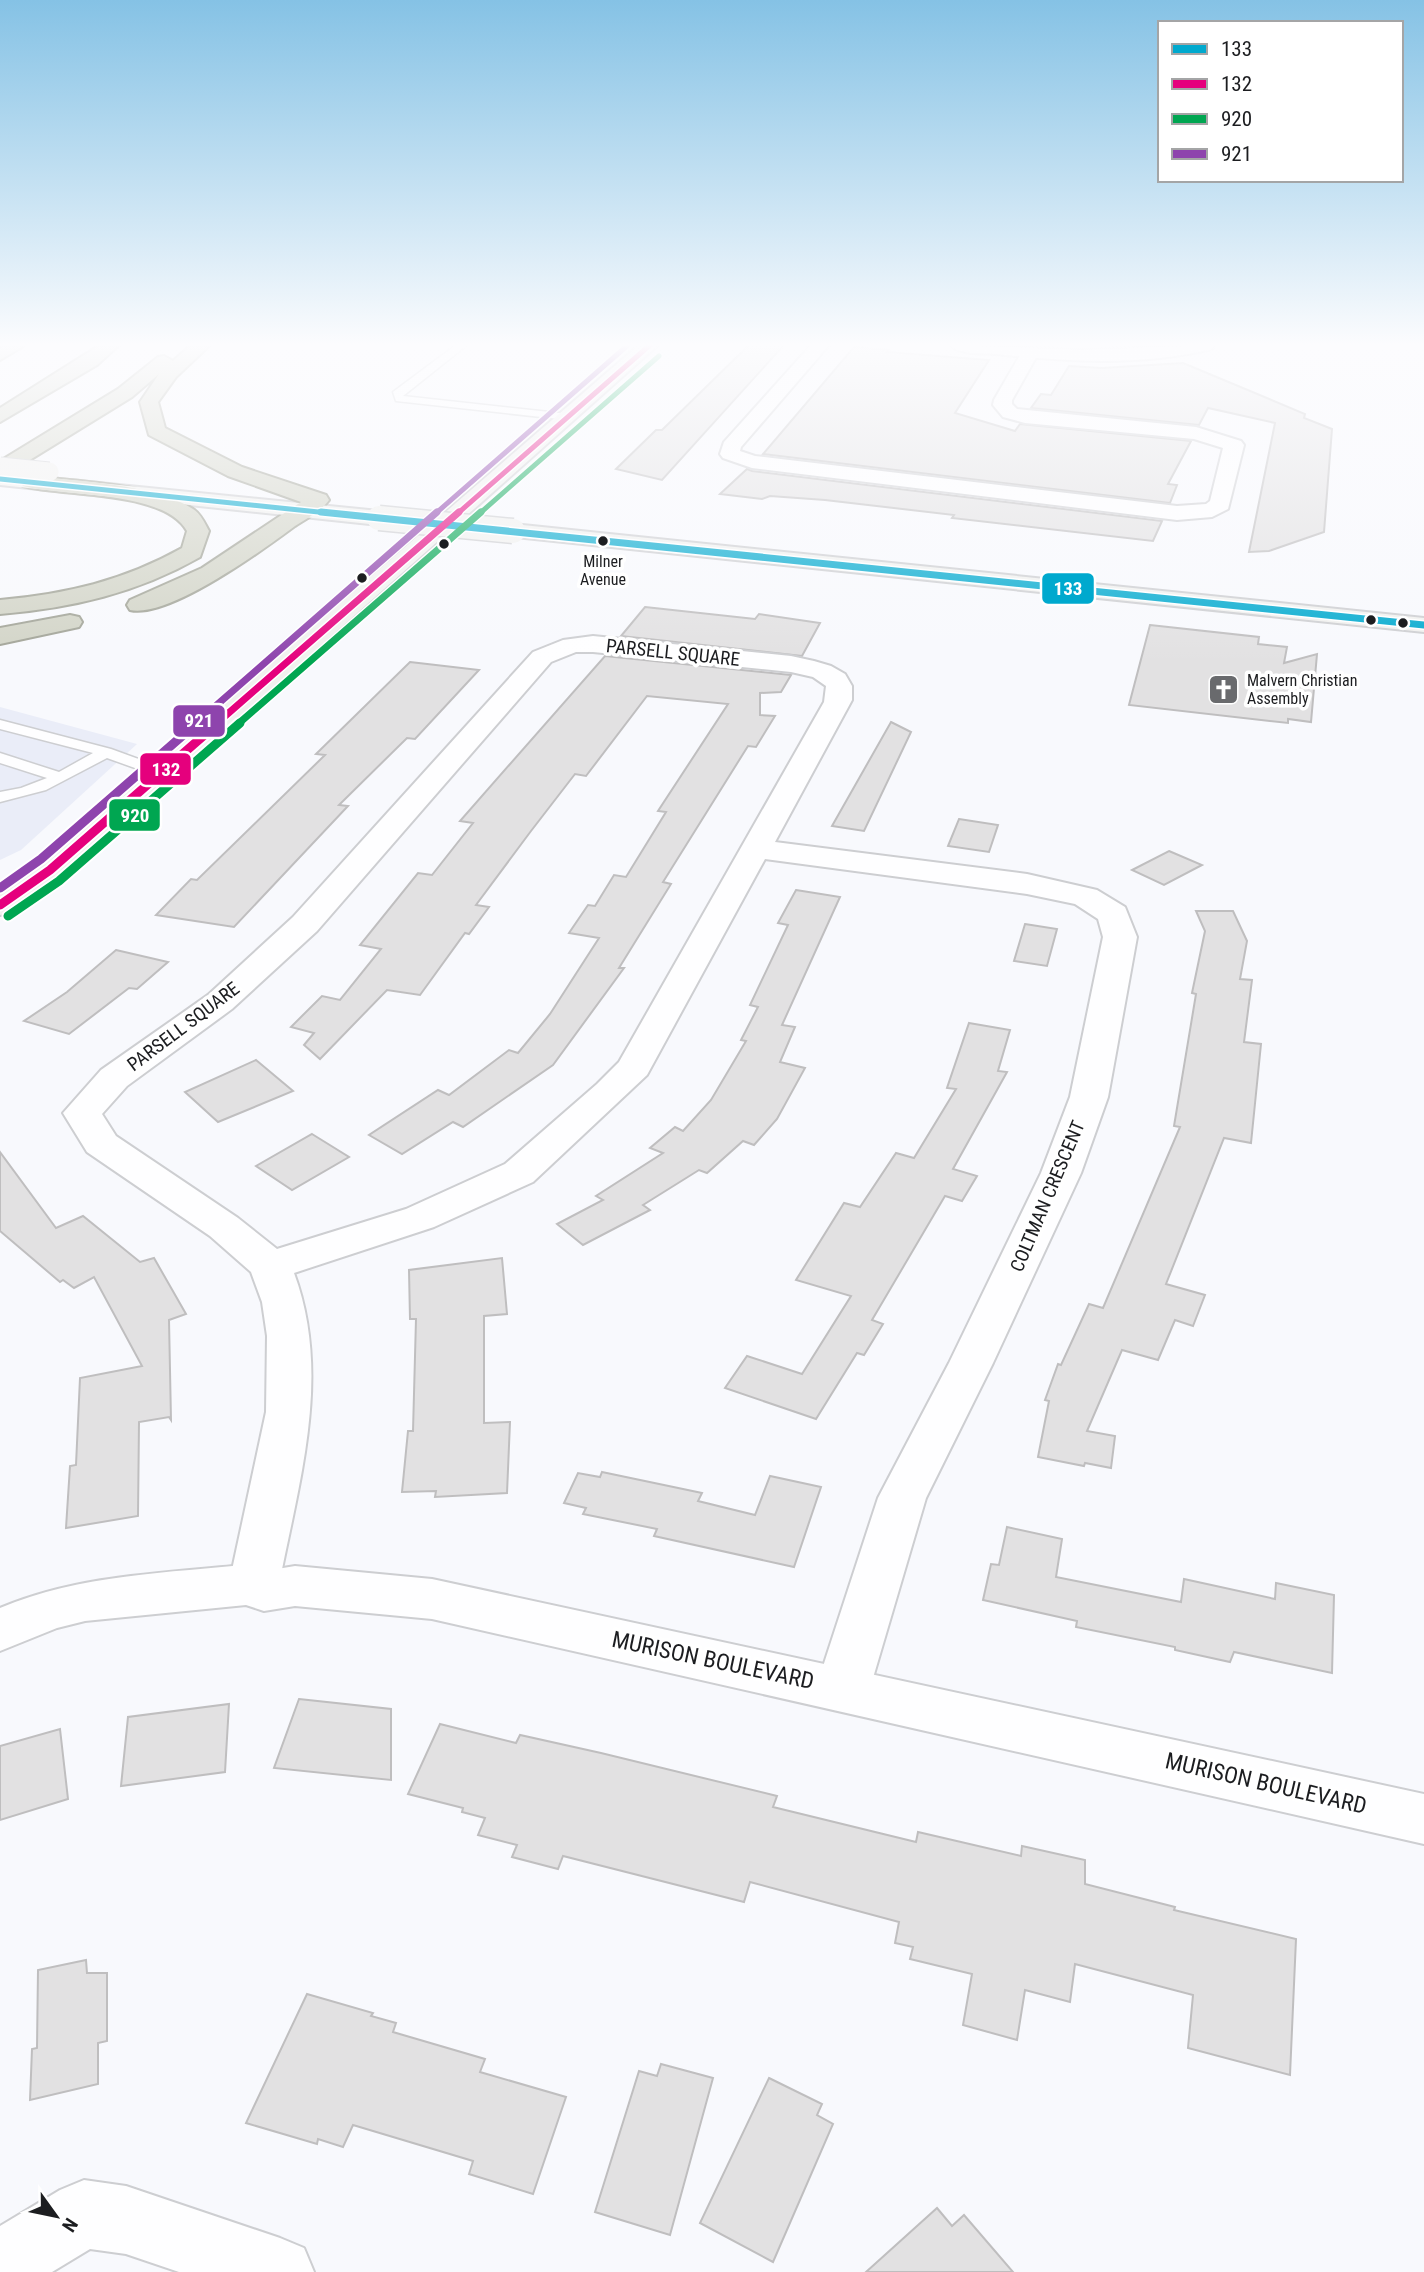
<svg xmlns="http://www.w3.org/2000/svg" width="1424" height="2272" viewBox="0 0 1424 2272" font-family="'Roboto Condensed',sans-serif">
<rect width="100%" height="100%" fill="#f8f9fd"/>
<path fill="#eaedf8" d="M0,707L137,744L21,850L0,860Z"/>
<g fill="#e2e1e2" stroke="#bfbebf" stroke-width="2">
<path d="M749,345H784L662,480L616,469L656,430H662Z"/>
<path d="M854,347L889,350L887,352L989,360L955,413L1015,431L1020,424L1191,441L1168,484L1177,485L1170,503L763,454Z"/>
<path d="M1183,363L1305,414L1304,418L1332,429L1324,532L1269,551L1249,552L1275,423L1208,408L1199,425L1031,408L1041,394L1051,395L1069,366L1102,368Z"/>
<path d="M747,469L752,471L1162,521L1153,541L952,518L954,515L825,500L770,496L762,499L720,494Z"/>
<path d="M645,607L755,619L759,614L820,623L802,656L621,636Z"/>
<path d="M1150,625L1259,637L1258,644L1287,647L1284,663L1317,654L1311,722L1288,719V723L1129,705Z"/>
<path d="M605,656L791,675L781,692L760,693V715L775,716L756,747L748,746L663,882L671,884L619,968H624L553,1065L463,1127L453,1122L402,1154L369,1135L438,1090L449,1095L509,1050L518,1053L550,1014L599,938L569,933L588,905L595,906L614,875L626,877L666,812L658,811L728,704L647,696L586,776L575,774L531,831L476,905L489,907L469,934L465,933L420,995L387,990L320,1059L304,1045L314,1033L291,1027L322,996L340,1000L381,949L360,945L418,873L432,875L473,823L460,821Z"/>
<path d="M410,662L479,670L415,739L407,738L339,805L348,806L234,927L156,915L191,879L197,880L325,755L316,754Z"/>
<path d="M891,722L911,732L864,831L832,826Z"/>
<path d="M959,819L998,825L989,852L948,846Z"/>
<path d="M1169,851L1202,865L1164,885L1132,870Z"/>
<path d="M796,890L840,897L782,1025L795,1027L780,1062L805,1068L777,1119L754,1145L743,1141L707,1173L699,1170L643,1205L650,1210L583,1245L557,1224L603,1200L596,1196L663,1153L650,1148L675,1127L683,1131L711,1100L746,1041L741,1040L758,1007L750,1005L788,925L778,923Z"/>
<path d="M1196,911H1233L1247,941L1240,979L1252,980L1244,1042L1261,1044L1251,1143L1224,1138L1166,1284L1205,1295L1193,1326L1175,1320L1158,1360L1122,1350L1087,1431L1115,1436L1111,1468L1085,1463L1084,1466L1038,1457L1049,1401L1045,1400L1058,1364L1061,1365L1089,1304L1103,1308L1180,1127L1174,1126L1196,994L1192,993L1205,931Z"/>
<path d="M1025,924L1057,929L1047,966L1014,961Z"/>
<path d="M116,950L168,962L137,989L129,988L69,1034L24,1021L67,992Z"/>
<path d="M969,1023L1010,1030L998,1071L1007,1072L953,1169L977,1176L962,1201L945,1196L872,1320L883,1324L864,1355L857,1353L816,1419L725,1388L747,1356L802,1374L851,1296L796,1280L844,1203L860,1207L896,1153L914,1158L956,1089L947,1088Z"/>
<path d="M256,1060L293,1091L218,1122L185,1092Z"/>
<path d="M312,1134L349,1157L292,1190L256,1166Z"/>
<path d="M0,1152L56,1228L83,1216L140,1262L154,1258L186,1314L169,1320L171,1420L169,1417L139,1422L138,1516L66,1528L70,1466L76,1465L80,1378L142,1366L94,1277L74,1288L63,1280L60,1282L0,1231Z"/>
<path d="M502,1258L507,1314L484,1316V1423L510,1422L507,1493L435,1497L436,1491L402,1492L408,1431H413L416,1319H410L409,1270Z"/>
<path d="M602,1472L702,1493L698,1501L755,1515L770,1476L821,1487L794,1567L654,1536L657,1529L583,1514L586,1508L564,1503L578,1473L600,1477Z"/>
<path d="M1007,1527L1062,1539L1056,1577L1181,1602L1184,1579L1275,1599L1276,1583L1334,1595L1332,1673L1234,1652L1230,1662L1175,1650V1647L1076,1627L1077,1621L983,1600L991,1564L999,1565Z"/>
<path d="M299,1699L391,1709V1780L274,1768Z"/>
<path d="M229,1704L225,1772L121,1786L128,1717Z"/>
<path d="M440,1724L516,1743L520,1735L601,1753L777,1796L773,1807L916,1842L918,1832L1021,1856L1022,1846L1085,1860V1884L1175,1907L1174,1910L1296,1939L1290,2075L1188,2048L1193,1995L1075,1964L1070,2002L1025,1990L1017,2040L963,2025L972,1974L910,1959L913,1947L895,1943L899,1922L750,1882L744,1902L563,1856L558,1869L512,1857L517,1845L478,1835L485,1818L462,1812L463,1808L408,1794Z"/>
<path d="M60,1729L68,1799L0,1820V1746Z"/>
<path d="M86,1960L87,1973H107V2041L98,2043V2084L30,2100L32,2049L37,2048L38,1970Z"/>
<path d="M307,1994L373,2013L371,2016L396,2023L393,2032L485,2059L480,2072L566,2097L533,2194L469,2174L473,2161L353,2125L343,2147L318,2139L317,2144L246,2123Z"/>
<path d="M661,2064L713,2078L670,2235L595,2212L639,2071L657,2076Z"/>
<path d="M769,2078L822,2104L817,2115L833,2124L773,2262L700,2223Z"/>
<path d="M937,2208L952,2226L964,2215L1013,2272H866Z"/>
</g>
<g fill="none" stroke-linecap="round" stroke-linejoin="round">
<defs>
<g id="service">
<path d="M456,345H467L403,396L568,414L573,417L568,420L396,401L393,392Z"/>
<path d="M0,720L111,749L166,769L168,772L160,777L107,758L46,790L0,802V792L21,788L47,778L0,763V753L59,772L93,753L0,729Z"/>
</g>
<g id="minor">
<path d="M811,345H829L741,447L740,451L755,456L1177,506L1206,504L1210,501L1223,448L1194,439L1025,423L1003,417L993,405L994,400L1023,350L1029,349L1038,354L1012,400V404L1017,409L1196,427L1241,441L1244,445L1228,509L1212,517L1177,520L752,468L723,458L720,454L724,442Z"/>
<path d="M593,636L791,656L814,661L831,666L845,674L852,686V700L775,842L1027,874L1097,890L1125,907L1137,937L1108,1097L1081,1173L993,1363L926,1498L870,1688L862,1704L843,1710L824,1704L816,1688L878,1498L949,1363L1041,1173L1070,1097L1103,937L1098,919L1075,904L1027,894L765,859L647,1075L533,1182L434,1227L294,1273C332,1375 299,1481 279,1584L272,1598L254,1604L236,1598L229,1584L266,1412L267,1336L262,1302L251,1272L210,1236L87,1152L63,1113L101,1070L208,995L293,917L533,652L563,640ZM576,652H593L791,672L813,677L826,686L824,702L619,1062L597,1084L505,1164L406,1209L277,1249L238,1218L116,1136L102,1114L127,1086L232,1009L317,931L551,662Z"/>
<path d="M84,2180L126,2186L280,2238L304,2248L314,2272H179L126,2254L90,2249L52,2272H0V2226L60,2190Z"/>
</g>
<g id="tertiary">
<path d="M950,345L1082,350L1214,345L1212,349C1142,366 1067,362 996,354C983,353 959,355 950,345Z"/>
<path d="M254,1564L271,1570L295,1566L432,1579L1424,1794V1844L432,1619L295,1606L264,1611L246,1605L85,1621L57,1628L0,1651V1608C81,1574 168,1573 254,1564Z"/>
</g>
<g id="secondary">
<path d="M639,345H658L61,877L11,912L0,915V890L39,863Z"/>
<path d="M0,473L379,511L387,513L390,518L387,523L379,525L0,485Z"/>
<path d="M513,524L1424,618V632L505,536L502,531L505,526Z"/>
</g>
<g id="motorway">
<path d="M4,345H25L0,360V348Z"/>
<path d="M100,345H119L97,365L0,422V408Z"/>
<path d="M191,345H210L176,377L158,402L165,428L242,467L326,495L329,500C321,511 306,519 295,526C264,549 168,619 130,610L127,605L130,600L202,568L301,502L228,476L149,435L140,402L159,374L132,397L7,474L0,476V461L118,389L158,357L164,356L173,361Z"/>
<path d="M30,476C76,481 155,484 193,509C201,514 205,524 209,531L200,557C137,593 72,608 0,614V600C66,594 123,581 182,548L187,531C164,490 64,497 23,486L20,482L23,478Z"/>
<path d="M70,615L79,617L82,622L79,627L0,644V628Z"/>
</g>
</defs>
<use href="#service" stroke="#cdced1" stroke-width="3"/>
<use href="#minor" stroke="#cdced1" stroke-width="4"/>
<use href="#tertiary" stroke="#cdced1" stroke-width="4"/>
<use href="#secondary" stroke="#cdced1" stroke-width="4"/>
<use href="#motorway" stroke="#a2a498" stroke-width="4"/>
<use href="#service" fill="#fefeff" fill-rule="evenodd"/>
<use href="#minor" fill="#fefeff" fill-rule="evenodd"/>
<use href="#tertiary" fill="#fefeff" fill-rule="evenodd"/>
<use href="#secondary" fill="#f1f1ef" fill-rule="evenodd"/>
<use href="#motorway" fill="#d2d4c7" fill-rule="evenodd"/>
<defs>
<path id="secondary-bridge-far1" d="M0,467L49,472"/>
<path id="secondary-bridge" d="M379,518L513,531"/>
</defs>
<use href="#secondary-bridge-far1" stroke="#cdced1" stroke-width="21" stroke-linecap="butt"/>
<use href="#secondary-bridge" stroke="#cdced1" stroke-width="27" stroke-linecap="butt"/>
<use href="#secondary-bridge-far1" stroke="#f1f1ef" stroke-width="19"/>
<use href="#secondary-bridge" stroke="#f1f1ef" stroke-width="24"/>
<defs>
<path id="bus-1-far1" d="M0,479L338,514"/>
<path id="bus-1" d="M321,512L1424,625"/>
<path id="bus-2-far2" d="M457,514L650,345"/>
<path id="bus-2-far1" d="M216,724L459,512"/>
<path id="bus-2" d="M0,905L50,870L218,723"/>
<path id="bus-3-far2" d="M479,514L659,356"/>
<path id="bus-3-far1" d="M238,724L481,512"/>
<path id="bus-3" d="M8,916L59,881L240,723"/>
<path id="bus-4-far2" d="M435,514L628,345"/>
<path id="bus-4-far1" d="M195,724L437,512"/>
<path id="bus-4" d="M0,888L41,859L197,723"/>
</defs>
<use href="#bus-1-far1" stroke="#fff" stroke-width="8"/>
<use href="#bus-1" stroke="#fff" stroke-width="10"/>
<use href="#bus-2-far2" stroke="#fff" stroke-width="8"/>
<use href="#bus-2-far1" stroke="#fff" stroke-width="10"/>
<use href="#bus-2" stroke="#fff" stroke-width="13"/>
<use href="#bus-3-far2" stroke="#fff" stroke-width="8"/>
<use href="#bus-3-far1" stroke="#fff" stroke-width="10"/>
<use href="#bus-3" stroke="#fff" stroke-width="13"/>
<use href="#bus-4-far2" stroke="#fff" stroke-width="8"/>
<use href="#bus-4-far1" stroke="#fff" stroke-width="10"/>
<use href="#bus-4" stroke="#fff" stroke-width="13"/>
<use href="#bus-1-far1" stroke="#00a9ce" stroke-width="5"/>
<use href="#bus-1" stroke="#00a9ce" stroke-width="7"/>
<use href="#bus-2-far2" stroke="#e5007d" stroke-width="5"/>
<use href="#bus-2-far1" stroke="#e5007d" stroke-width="7"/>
<use href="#bus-2" stroke="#e5007d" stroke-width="9"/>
<use href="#bus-3-far2" stroke="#00a651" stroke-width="5"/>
<use href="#bus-3-far1" stroke="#00a651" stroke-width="7"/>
<use href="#bus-3" stroke="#00a651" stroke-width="9"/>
<use href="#bus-4-far2" stroke="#8e44ad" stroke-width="5"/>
<use href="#bus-4-far1" stroke="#8e44ad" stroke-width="7"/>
<use href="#bus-4" stroke="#8e44ad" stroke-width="9"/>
</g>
<linearGradient id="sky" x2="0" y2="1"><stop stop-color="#85c2e5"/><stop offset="0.52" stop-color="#fcfcfe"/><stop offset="1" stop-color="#fcfcfe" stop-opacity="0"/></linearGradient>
<rect width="1424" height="663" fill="url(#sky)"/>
<defs>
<symbol id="church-square" viewBox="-11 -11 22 22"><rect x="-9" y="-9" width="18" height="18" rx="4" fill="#696a6d" stroke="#fff"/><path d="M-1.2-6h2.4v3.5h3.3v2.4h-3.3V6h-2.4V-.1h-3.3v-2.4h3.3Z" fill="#fff"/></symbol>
</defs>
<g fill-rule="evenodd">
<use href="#church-square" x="1206" y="672" width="35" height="35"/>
</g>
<g fill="#1c1d20" stroke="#fff" stroke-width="2.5">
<circle cx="603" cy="541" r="6"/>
<circle cx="444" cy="544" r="6"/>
<circle cx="362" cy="578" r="6"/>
<circle cx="1371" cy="620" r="6"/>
<circle cx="1403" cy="623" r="6"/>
</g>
<g text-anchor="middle" stroke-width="7" stroke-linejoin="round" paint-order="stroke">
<g font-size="16" fill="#1c1d20" stroke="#fff">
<text x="603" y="567">Milner<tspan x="603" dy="18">Avenue</tspan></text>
</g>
<g font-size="16" fill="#1c1d20" stroke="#fff" text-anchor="start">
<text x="1247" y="686">Malvern Christian<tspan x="1247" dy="18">Assembly</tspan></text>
</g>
<g font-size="19" fill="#1c1d20" stroke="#fff">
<text transform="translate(673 652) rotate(6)" y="7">PARSELL SQUARE</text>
<text transform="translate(183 1026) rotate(-37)" y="7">PARSELL SQUARE</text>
<text transform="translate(1047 1196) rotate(-67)" y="7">COLTMAN CRESCENT</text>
</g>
<g font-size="23" fill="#1c1d20" stroke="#fff">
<text transform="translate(713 1660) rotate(12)" y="8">MURISON BOULEVARD</text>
<text transform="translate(1266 1783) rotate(13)" y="8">MURISON BOULEVARD</text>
</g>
</g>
<g stroke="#fff" stroke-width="2.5">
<rect x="1041" y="572" width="54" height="33" rx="7" fill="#00a9ce"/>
<rect x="172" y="704" width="54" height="34" rx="7" fill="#8e44ad"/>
<rect x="139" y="752" width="53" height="34" rx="7" fill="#e5007d"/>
<rect x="108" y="798" width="53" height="34" rx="7" fill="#00a651"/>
</g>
<g font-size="19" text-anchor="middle" font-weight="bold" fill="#fff">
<text x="1068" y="595">133</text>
<text x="199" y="727">921</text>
<text x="166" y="776">132</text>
<text x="135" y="822">920</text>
</g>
<rect x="1158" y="21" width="245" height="161" fill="#ffffff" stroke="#a4a5a6" stroke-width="2"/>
<rect x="1172" y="44" width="35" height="10" fill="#00a9ce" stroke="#a4a5a6" stroke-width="2"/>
<text x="1221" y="56" font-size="21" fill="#1c1d20">133</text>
<rect x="1172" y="79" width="35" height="10" fill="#e5007d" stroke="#a4a5a6" stroke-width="2"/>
<text x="1221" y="91" font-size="21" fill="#1c1d20">132</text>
<rect x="1172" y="114" width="35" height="10" fill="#00a651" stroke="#a4a5a6" stroke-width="2"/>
<text x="1221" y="126" font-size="21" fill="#1c1d20">920</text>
<rect x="1172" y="149" width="35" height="10" fill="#8e44ad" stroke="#a4a5a6" stroke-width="2"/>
<text x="1221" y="161" font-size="21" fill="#1c1d20">921</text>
<g transform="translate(56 2216) rotate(123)" stroke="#ffffff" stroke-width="5" paint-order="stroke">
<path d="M0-5L12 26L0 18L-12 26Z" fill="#1c1d20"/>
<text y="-10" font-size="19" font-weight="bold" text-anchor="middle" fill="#1c1d20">N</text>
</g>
</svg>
